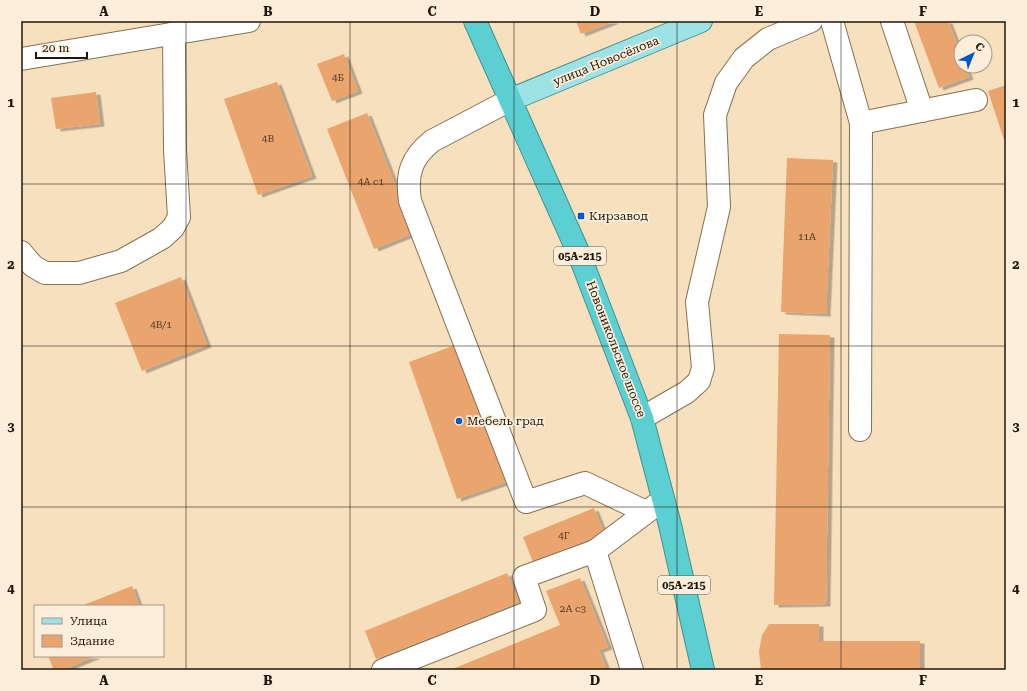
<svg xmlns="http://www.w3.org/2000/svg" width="1027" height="691" viewBox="0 0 1027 691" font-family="'Roboto Serif',serif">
<defs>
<filter id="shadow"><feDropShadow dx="4.5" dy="2.5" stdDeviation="0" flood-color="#0004"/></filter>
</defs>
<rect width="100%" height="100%" fill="#f6e0be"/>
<g fill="#eaa46e" filter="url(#shadow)">
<path d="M576,21H615L581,34Z"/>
<path d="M914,21H948L961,55V66H965L969,77L939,88Z"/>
<path d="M344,54L358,91L332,101L317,64Z"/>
<path d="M277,82L312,176L258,195L224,99Z"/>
<path d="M1006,85V146L988,91Z"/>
<path d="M96,92L100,124L56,129L51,98Z"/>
<path d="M367,113L414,233L374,249L327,129Z"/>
<path d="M787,158L833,160L826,314L781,312Z"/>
<path d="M181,277L207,345L142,371L115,303Z"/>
<path d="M779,334L830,335L826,604L774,605Z"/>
<path d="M461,343L509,481L457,499L409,362Z"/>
<path d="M594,508L604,533L533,562L523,537Z"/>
<path d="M507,573L519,602L376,659L365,631Z"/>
<path d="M580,578L608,647L599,650L607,670H450L560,625L546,591Z"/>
<path d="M132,586L139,606H81Z"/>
<path d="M769,624H819V641H920V670H761L759,651L762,635Z"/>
<path d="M48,656H96L62,670H54Z"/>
</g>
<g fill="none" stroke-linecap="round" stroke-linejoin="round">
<defs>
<g id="minor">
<path d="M832,21L861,123L860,430"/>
<path d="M892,21L922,111"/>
<path d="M21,59L249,21"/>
<path d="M510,100L432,141C411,158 406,174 410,201L526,502L585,483L646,512"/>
<path d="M861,123L976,100"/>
<path d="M21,252L33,266L45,273H79L121,261L162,238L173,228L179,217L175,150L174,33"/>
<path d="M642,418L687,392L699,381L703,368L697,302L719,207L715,115L726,83L744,58L768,39L811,21"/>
<path d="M595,551L632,670"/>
<path d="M383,670L535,610L524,577L595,551L656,505"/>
</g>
<path id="major" d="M510,100L701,21"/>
<path id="highway" d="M475,21L579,254L642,418L670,525L703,670"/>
</defs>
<use href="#minor" stroke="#857152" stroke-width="24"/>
<use href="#major" stroke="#478f8d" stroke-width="24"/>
<use href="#highway" stroke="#478f8d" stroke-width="24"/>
<use href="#minor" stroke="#fff" stroke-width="22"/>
<use href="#major" stroke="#9de2e5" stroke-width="22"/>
<use href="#highway" stroke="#5ccfd3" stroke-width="22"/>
</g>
<path fill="none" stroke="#1f170a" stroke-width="1" stroke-opacity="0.55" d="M186,21V670M350,21V670M514,21V670M677,21V670M841,21V670M21,184H1006M21,346H1006M21,507H1006"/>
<g fill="#045ac3" stroke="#fceeda" stroke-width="1.5">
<rect x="577" y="212" width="8" height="8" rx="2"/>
<circle cx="459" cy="421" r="4"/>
</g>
<g text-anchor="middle" stroke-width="3.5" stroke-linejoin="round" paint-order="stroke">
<g font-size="10" fill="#523a23">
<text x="338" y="81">4Б</text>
<text x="268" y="142">4В</text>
<text x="371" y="185">4А с1</text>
<text x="807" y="240">11А</text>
<text x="161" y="328">4В/1</text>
<text x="564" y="539">4Г</text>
<text x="573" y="612">2А с3</text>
</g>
<g fill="#fceeda" stroke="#615848" stroke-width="1">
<rect x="554" y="247" width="52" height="18" rx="3"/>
<rect x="658" y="576" width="52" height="18" rx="3"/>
</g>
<g font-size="11" font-weight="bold" fill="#1f170a">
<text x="580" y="260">05А-215</text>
<text x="684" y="589">05А-215</text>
</g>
<g font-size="12" fill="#1f170a" stroke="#fceeda">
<text transform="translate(606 61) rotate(-22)" y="4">улица Новосёлова</text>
<text transform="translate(616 349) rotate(69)" y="4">Новоникольское шоссе</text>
</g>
<g font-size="12" fill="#1f170a" stroke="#fceeda" text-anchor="start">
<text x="589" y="220">Кирзавод</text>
<text x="467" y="425">Мебель град</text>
</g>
</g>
<rect width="1027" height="691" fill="none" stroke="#fceeda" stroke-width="44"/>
<rect x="34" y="605" width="130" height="52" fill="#fceeda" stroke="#a49887"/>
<rect x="42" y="618" width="20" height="6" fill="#9de2e5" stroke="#a49887"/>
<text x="70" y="625" font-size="12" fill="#1f170a">Улица</text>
<rect x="42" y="635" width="20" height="12" fill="#eaa46e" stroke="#a49887"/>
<text x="70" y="645" font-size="12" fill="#1f170a">Здание</text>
<g transform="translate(973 54) rotate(43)"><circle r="19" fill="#fceeda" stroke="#a49887"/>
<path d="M0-3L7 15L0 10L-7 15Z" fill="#045ac3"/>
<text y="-6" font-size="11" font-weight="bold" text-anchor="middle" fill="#1f170a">С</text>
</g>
<path d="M36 52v6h51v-6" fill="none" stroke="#1f170a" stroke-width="2"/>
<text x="42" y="52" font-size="12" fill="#1f170a" stroke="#fceeda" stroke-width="3" paint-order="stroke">20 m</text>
<rect x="22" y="22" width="983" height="647" fill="none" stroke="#1f170a" stroke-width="1.5"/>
<g font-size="13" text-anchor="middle" font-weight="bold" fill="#1f170a">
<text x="104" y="16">A</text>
<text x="268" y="16">B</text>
<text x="432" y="16">C</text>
<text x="595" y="16">D</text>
<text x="759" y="16">E</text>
<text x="923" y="16">F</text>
<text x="11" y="107">1</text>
<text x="1016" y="107">1</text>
<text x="11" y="269">2</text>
<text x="1016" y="269">2</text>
<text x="11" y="431">3</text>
<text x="1016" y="431">3</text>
<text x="11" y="593">4</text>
<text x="1016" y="593">4</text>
<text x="104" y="685">A</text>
<text x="268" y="685">B</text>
<text x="432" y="685">C</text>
<text x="595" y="685">D</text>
<text x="759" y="685">E</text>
<text x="923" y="685">F</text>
</g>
</svg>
